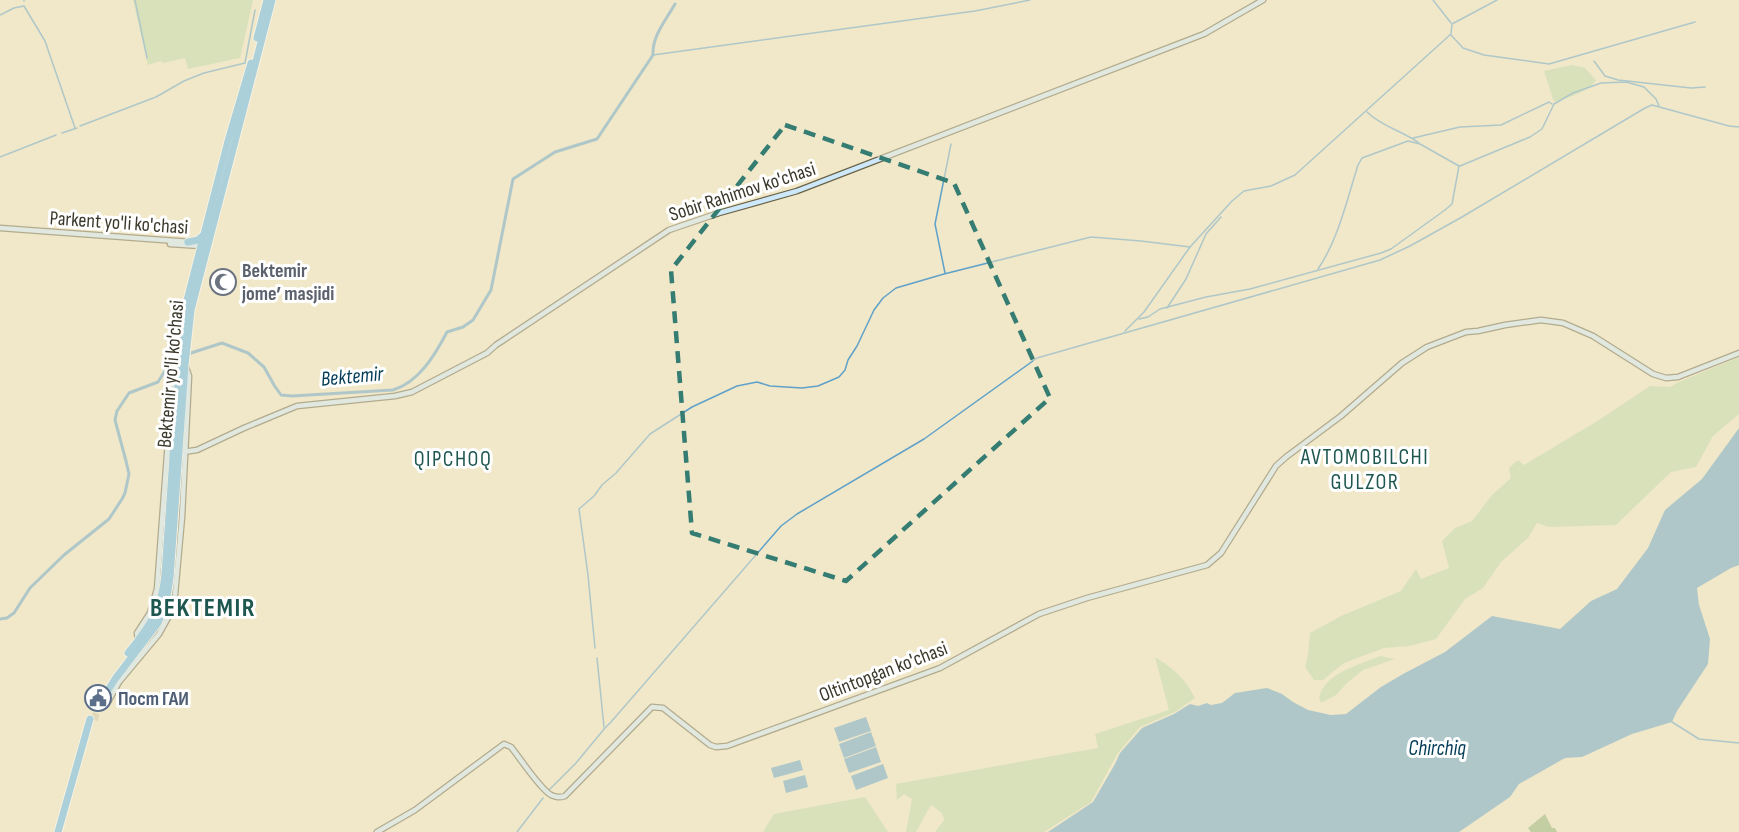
<svg xmlns="http://www.w3.org/2000/svg" width="1739" height="832" viewBox="0 0 1739 832" font-family="'Sofia Sans Condensed',sans-serif">
<rect width="100%" height="100%" fill="#f0e8c8"/>
<g fill="#bddaab">
<path d="M133,0H253L240,58L188,69L185,58L163,63L161,61L148,65Z"/>
<path d="M1572,65L1585,68L1596,80C1588,93 1568,97 1554,102L1544,71Z"/>
<path d="M1739,357V414L1713,436L1696,467L1671,472L1616,525L1549,527L1537,523L1528,538L1501,562L1483,588L1465,599L1436,639L1410,646L1384,648L1344,663L1323,680H1314L1305,667L1308,655L1310,633L1341,616L1401,591L1416,569L1421,579L1449,568L1442,541L1455,528L1472,521L1492,495L1511,478L1509,468L1518,460L1524,465L1599,420L1650,386L1670,387L1679,382Z"/>
<path d="M1380,656L1395,659L1363,670L1347,683L1336,695L1321,703L1319,698C1324,673 1359,665 1380,656Z"/>
<path d="M1155,657C1174,669 1185,678 1195,698L1175,712L1140,727L1118,753L1091,802L1044,832H935L944,820L942,813L931,805L916,832H906L912,799L904,794L897,800L896,784L1098,748L1095,734L1169,710Z"/>
<path d="M865,797L888,832H763L774,814Z"/>
</g>
<path fill="#8db077" d="M1545,814L1552,828H1555L1557,832H1531L1528,828Z"/>
<g fill="#60a1c9">
<path d="M1739,428V565L1731,568L1697,588L1699,605L1710,639L1708,664L1677,711L1672,722L1632,734L1582,757L1565,758L1519,784L1510,797L1459,832H1048L1093,802L1115,764L1120,753L1142,728L1174,714L1190,704L1198,706L1207,703L1211,705L1222,703L1235,693L1267,688L1282,694L1293,702L1308,710L1331,715L1346,714L1381,687L1403,674L1445,652L1492,616L1560,629L1591,601L1617,589L1648,548L1665,510L1702,479Z"/>
<path d="M866,717L871,731L839,742L834,728Z"/>
<path d="M871,732L876,746L844,758L839,744Z"/>
<path d="M876,747L881,762L849,773L844,759Z"/>
<path d="M800,760L803,770L774,778L771,768Z"/>
<path d="M883,764L888,778L856,790L851,776Z"/>
<path d="M805,775L808,787L786,793L783,781Z"/>
</g>
<g fill="none" stroke-linecap="round" stroke-linejoin="round">
<g stroke="#60a1c9" stroke-width="1.5">
<path d="M24,0V1"/>
<path d="M135,0L147,58"/>
<path d="M1433,0L1451,23"/>
<path d="M0,15L14,8L24,6L45,41L75,128"/>
<path d="M1451,35L1463,48L1484,55L1549,64L1695,22"/>
<path d="M653,55L975,11L1030,0"/>
<path d="M1594,61L1605,76L1618,80L1691,88L1705,87"/>
<path d="M1367,112C1382,127 1403,131 1419,143"/>
<path d="M80,126L156,97L184,81L204,73L245,63L255,10"/>
<path d="M62,133L77,128"/>
<path d="M1413,138L1460,127L1501,125L1549,102L1552,104"/>
<path d="M0,157L56,135"/>
<path d="M1460,166L1530,137L1542,129L1554,104L1573,93L1601,83L1626,82L1644,87L1656,99L1659,106"/>
<path d="M1318,269C1338,240 1347,200 1358,165L1362,158L1408,141L1420,144L1459,166"/>
<path d="M945,273L935,224L951,144"/>
<path d="M1167,308L1186,279L1206,234L1221,217"/>
<path d="M1139,319L1148,317L1160,309L1206,297L1250,289L1381,253L1391,249L1445,210L1452,204L1459,166"/>
<path d="M1125,331L1144,312L1190,247L1232,201L1244,191L1271,186L1295,175L1451,34L1452,24L1497,0"/>
<path d="M595,648L588,575L579,509L594,496L602,485L616,473L650,434L692,407L737,386L757,382L770,386L802,388L818,386L839,377L845,370L848,360L857,346L874,310L883,298L896,288L944,274L1091,237L1141,241L1190,247"/>
<path d="M597,658L604,727"/>
<path d="M1672,722L1699,739L1739,743"/>
<path d="M549,790L576,763L605,728L611,722L781,526L797,514L924,439L1037,358L1380,260L1410,246L1462,217L1645,108L1652,105L1729,126L1739,127"/>
<path d="M517,832L543,798"/>
</g>
<g stroke="#60a1c9" stroke-width="3">
<path d="M188,354L222,343L248,353L264,367L274,385L281,395L292,396L393,390C419,382 435,355 447,332L463,327L473,320L491,290L513,179L555,152L597,139L653,55C652,36 666,20 675,4"/>
<path d="M0,619L7,618L14,613L30,588L64,555L109,519L122,499L125,493L129,474L126,461L115,420L117,411L129,393L158,382L171,361L179,357"/>
</g>
<path stroke="#ccc5a9" stroke-width="7" stroke-dasharray="7 3.5" stroke-linecap="butt" d="M94,720L100,703"/>
<defs>
<g id="secondary">
<path d="M0,228L190,242"/>
<path d="M170,244L201,246"/>
<path d="M168,454L197,450L244,428L297,406L395,396L412,392L487,353L496,345L669,230L719,213L797,191L1204,34L1263,0"/>
<path d="M138,641L137,633L150,613L157,589L172,387L173,380L177,371"/>
<path d="M101,700L108,702L119,682L159,634L169,616L175,595L182,517L189,376L186,367"/>
<path d="M377,832L415,810L504,744L511,747C520,758 540,789 551,795C556,797 559,798 565,796L652,707L663,708L710,745L716,747L727,746L940,668L1039,614L1087,598L1207,565L1221,553L1276,466L1286,457L1341,416L1402,363L1427,347L1466,332L1478,331L1505,325L1541,320L1563,323L1593,336L1653,374L1666,378L1678,377L1739,353"/>
</g>
<g id="highway">
<path d="M257,38L267,0"/>
<path d="M188,242L198,240L205,234"/>
<path d="M128,653C150,626 162,609 165,574L179,368L185,308L228,141L251,63"/>
<path d="M100,703L115,679L158,623L166,604L170,578L185,365L191,310L272,0"/>
<path d="M58,832L90,719"/>
</g>
</defs>
<use href="#secondary" stroke="#696246" stroke-width="7"/>
<use href="#highway" stroke="#fff" stroke-width="9"/>
<use href="#secondary" stroke="#cde8fa" stroke-width="4.5"/>
<use href="#highway" stroke="#58b3ed" stroke-width="7"/>
</g>
<path d="M0 0H1739V832H0ZM785,125L954,183L1050,398L846,581L692,533L671,270Z" fill="#f0e8c8" fill-opacity=".55" fill-rule="evenodd"/>
<path fill="none" stroke="#357c73" stroke-width="4.5" stroke-dasharray="12 8" stroke-linejoin="round" d="M785,125L954,183L1050,398L846,581L692,533L671,270Z"/>
<defs>
<symbol id="mosque-ring" viewBox="-11 -11 22 22"><circle r="9.5" fill="#fff" stroke="#6b7280" stroke-width="1.5"/><path d="M3.5-4.9A6 6 0 1 0 3.5 4.9A5 5 0 1 1 3.5-4.9Z" fill="#6b7280"/></symbol>
<symbol id="civic-ring" viewBox="-11 -11 22 22"><circle r="9.5" fill="#fff" stroke="#5c6f8a" stroke-width="1.5"/><path d="M-.6-6.5H3V-4.5H.6V-3L4-1V1h2V6H-6V1h2V-1L-.6-3ZM-1.2 2.5V6h2.4V2.5Z" fill="#5c6f8a"/></symbol>
</defs>
<g fill-rule="evenodd">
<use href="#mosque-ring" x="208" y="267" width="30" height="30"/>
<use href="#civic-ring" x="83" y="683" width="30" height="30"/>
</g>
<g text-anchor="middle" stroke-width="6" stroke-linejoin="round" paint-order="stroke">
<g font-size="20" fill="#3c392c" stroke="#fff">
<text transform="translate(742 191) rotate(-18)" y="7">Sobir Rahimov ko'chasi</text>
<text transform="translate(119 222) rotate(4)" y="7">Parkent yo'li ko'chasi</text>
<text transform="translate(170 374) rotate(-85)" y="7">Bektemir yo'li ko'chasi</text>
<text transform="translate(883 671) rotate(-21)" y="7">Oltintopgan ko'chasi</text>
</g>
<g font-size="20" font-weight="bold" fill="#5b616d" stroke="#fff" text-anchor="start">
<text x="242" y="277">Bektemir<tspan x="242" dy="23">jome’ masjidi</tspan></text>
</g>
<g font-size="20" font-weight="bold" fill="#4e5e75" stroke="#fff" text-anchor="start">
<text x="118" y="705">Пост ГАИ</text>
</g>
<g font-size="21" font-style="italic" fill="#043c58" stroke="#fff">
<text transform="translate(352 376) rotate(-5)" y="7">Bektemir</text>
<text x="1437" y="755">Chirchiq</text>
</g>
<g font-size="22" letter-spacing="1.5" fill="#1e5750" stroke="#fff">
<text x="1365" y="464">AVTOMOBILCHI<tspan x="1365" dy="25">GULZOR</tspan></text>
<text x="453" y="466">QIPCHOQ</text>
</g>
<g font-size="26" font-weight="bold" letter-spacing="1.5" fill="#1e5750" stroke="#fff">
<text x="203" y="616">BEKTEMIR</text>
</g>
</g>
</svg>
